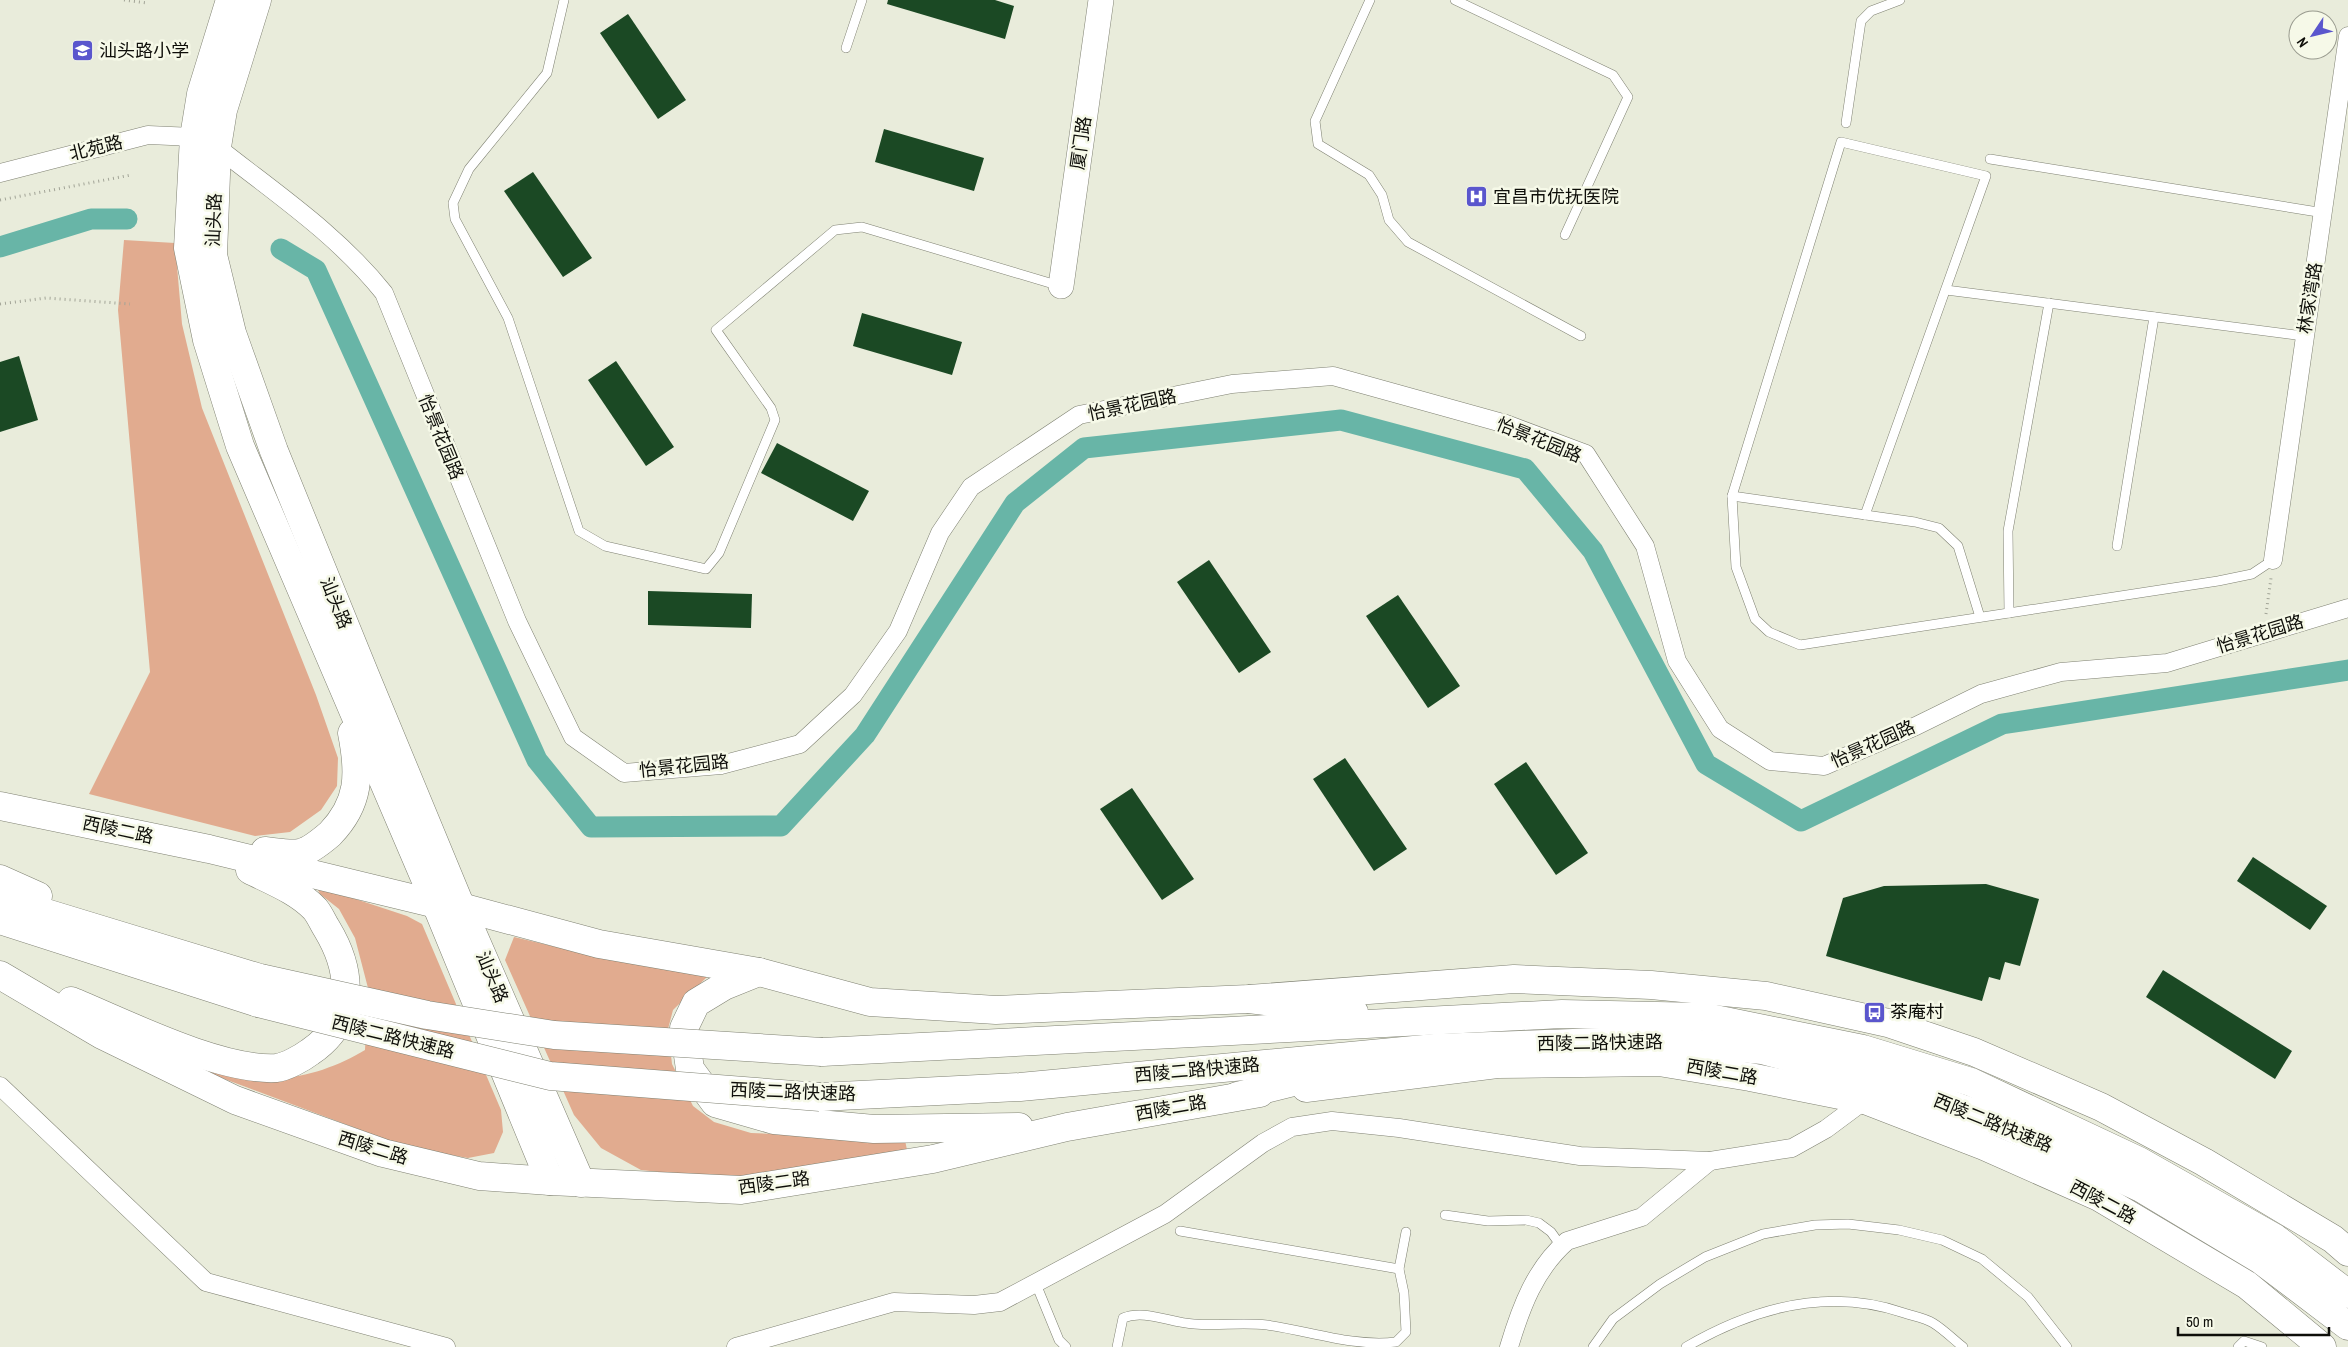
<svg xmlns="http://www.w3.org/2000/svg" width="2348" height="1347" viewBox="0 0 2348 1347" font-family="'Archivo Narrow','Noto Sans SC',sans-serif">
<rect width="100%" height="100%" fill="#e9ecdb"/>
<g fill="#e1ab8f">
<path d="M124,240L175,243L182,324L202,408L316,695L338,758L337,786L321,810L290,832L255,836L89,794L150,672L118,310Z"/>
<path d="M316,886L407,916L422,924L501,1110L503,1132L494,1153L468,1158L406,1147L203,1071L207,1064C229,1068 254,1077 276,1078C307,1078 340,1065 365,1050L368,988L355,938L339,909L320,894Z"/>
<path d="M514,937L603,958L708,976L673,1010L668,1029L672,1064L693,1106L714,1122L751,1133L905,1140L908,1155L740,1181L641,1170L601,1148L574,1115L505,960Z"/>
</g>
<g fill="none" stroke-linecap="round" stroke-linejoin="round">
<g stroke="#68b5a7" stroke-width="21">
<path d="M0,247L91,219H127"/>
<path d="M281,249L316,270L537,760L591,827L781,826L865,735L1015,503L1084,448L1341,420L1525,469L1593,551L1706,764L1801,821L2002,724L2348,670"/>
</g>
</g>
<g fill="#1b4924">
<path d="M888,0H995L1014,6L1005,39L887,4Z"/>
<path d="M628,14L686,100L658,119L600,33Z"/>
<path d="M884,129L984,158L974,191L875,162Z"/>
<path d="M533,172L592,258L563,277L504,191Z"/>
<path d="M862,313L962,342L952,375L853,346Z"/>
<path d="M19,356L38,420L0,432V362Z"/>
<path d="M616,361L674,447L646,466L588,380Z"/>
<path d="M777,443L869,491L853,521L761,473Z"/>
<path d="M1209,560L1271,652L1239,673L1177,582Z"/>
<path d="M648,591L752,594L751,628L648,625Z"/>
<path d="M1398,595L1460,686L1428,708L1366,616Z"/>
<path d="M1345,758L1407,849L1374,871L1313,779Z"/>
<path d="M1526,762L1588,853L1556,875L1494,784Z"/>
<path d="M1132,788L1194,879L1162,900L1100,809Z"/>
<path d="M2253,857L2327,906L2310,930L2237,881Z"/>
<path d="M1986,884L2039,899L2020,966L2005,962L2000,980L1989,977L1982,1001L1826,956L1843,898L1884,886Z"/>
<path d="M2163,970L2292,1051L2275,1079L2146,997Z"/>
</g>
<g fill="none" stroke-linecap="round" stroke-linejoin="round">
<defs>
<g id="lane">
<path d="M564,0L547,73L469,169L453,203L455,219L508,318L579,531L605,546L706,569L719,553L775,420L771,408L716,330L835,230L862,227L1060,286"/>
<path d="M1370,0L1315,121L1318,144L1369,175L1382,195L1389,220L1408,242L1581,336"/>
<path d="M1455,0L1613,75L1628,97L1565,235"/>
<path d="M846,48L862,0"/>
<path d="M1846,123L1861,21L1871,11L1900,0"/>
<path d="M1990,159L2324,213"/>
<path d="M1946,290L2304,336"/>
<path d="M1732,496L1915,522L1939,528L1958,546L1980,617"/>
<path d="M1865,515L1986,176L1841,142L1732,496L1736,567L1755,619L1769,632L1800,645L2218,581L2252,574L2273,560"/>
<path d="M2117,546L2154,317"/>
<path d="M2009,613L2008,531L2049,303"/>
<path d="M1445,1215L1488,1221L1526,1220L1539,1223L1551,1232L1561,1246"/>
<path d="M1180,1231L1399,1269"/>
<path d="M1036,1284L1059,1340L1066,1347"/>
<path d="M1117,1347L1123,1318C1145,1309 1170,1323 1194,1324C1219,1326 1242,1322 1267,1325C1310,1331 1352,1347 1396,1342L1406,1332L1404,1293L1399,1269L1406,1232"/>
<path d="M1593,1347L1613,1319L1660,1284L1705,1257L1763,1234L1815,1225L1848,1224L1899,1230L1942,1240L1982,1259L2028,1297L2067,1347"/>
<path d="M1686,1347C1753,1308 1829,1287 1904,1313C1913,1316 1925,1318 1933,1323C1943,1329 1953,1339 1963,1347"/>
<path d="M2238,1347L2244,1341L2262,1347"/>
</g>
<g id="street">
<path d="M217,147C275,193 337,234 384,293L517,621L573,737L624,773L721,765L800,744L853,695L898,631L940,533L971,487L1079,415L1232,384L1333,376L1506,424L1586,454L1645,546L1677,661L1720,729L1770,761L1824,766L1916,726L1981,694L2061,672L2167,663L2348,608"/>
<path d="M0,173L148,135L194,137"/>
<path d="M2273,560L2348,36"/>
<path d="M0,1086L206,1282L446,1347"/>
<path d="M736,1347L894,1302L974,1305L1000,1302L1165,1214L1263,1143L1292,1127L1332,1121L1399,1128L1580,1156L1710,1161L1792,1148L1826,1129L1865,1100"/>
<path d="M1509,1347C1521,1307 1535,1269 1567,1241L1642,1217L1710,1161"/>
</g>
<path id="secondary" d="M1061,286L1101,0"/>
<g id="primary">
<path d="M230,0L201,94L194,137L188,248L207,340L240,446L436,904L550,1181"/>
<path d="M257,0L223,110L217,147L213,255L232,333L274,451L365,675L461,907L581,1183"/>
<path d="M0,806L209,849L436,904L461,907L599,944L759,972L870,1002L996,1010L1249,999L1514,979L1651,985L1766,996L1888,1023L1974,1052L2101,1107L2204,1162L2333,1239L2348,1252"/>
<path d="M265,851C276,852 290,855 300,853C310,851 323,840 330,834C360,803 360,774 352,733"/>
<path d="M759,972L724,986L696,1003L684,1028L690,1069L715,1103L774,1120L874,1129L1019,1127"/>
<path d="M0,975L102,1035L235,1100L383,1153L479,1176L550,1181L741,1190L933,1159L1067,1127L1260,1093"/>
<path d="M71,1001C125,1023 219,1071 276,1068C286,1067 302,1058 310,1052C356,1021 353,972 327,929C323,923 320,915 315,909C298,891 272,881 250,870"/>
<path d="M1306,1088L1497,1064L1659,1062L1750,1077L1865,1100L1984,1146L2099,1197L2247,1285L2322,1347"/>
</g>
<g id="highway">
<path d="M0,879L38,896"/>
<path d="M0,899L260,978"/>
<path d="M0,920L258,1003"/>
<path d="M1249,999L1354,1012"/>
<path d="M822,1052L1562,1014L1705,1017L1863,1049L1971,1082L2139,1161L2275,1238L2348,1294"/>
<path d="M1822,1079L1865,1100"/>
<path d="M1237,1096L1338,1071"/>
<path d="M820,1097L1020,1087L1435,1048L1656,1040L1762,1050L1911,1090L2001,1123L2141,1188L2261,1260L2348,1326"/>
</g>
</defs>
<use href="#lane" stroke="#7f8172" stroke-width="10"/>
<use href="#street" stroke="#7f8172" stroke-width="19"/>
<use href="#secondary" stroke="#7f8172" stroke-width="26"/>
<use href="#primary" stroke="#7f8172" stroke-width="29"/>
<use href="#highway" stroke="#7f8172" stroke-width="29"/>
<g stroke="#a2a497" stroke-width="3" stroke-dasharray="1 4" stroke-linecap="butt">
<path d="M124,0L147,3"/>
<path d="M0,200L131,175"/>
<path d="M0,304L46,298L130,304"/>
<path d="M2266,614L2271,578"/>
</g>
<use href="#lane" stroke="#fff" stroke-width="9"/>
<use href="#street" stroke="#fff" stroke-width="18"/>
<use href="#secondary" stroke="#fff" stroke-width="25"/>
<use href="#primary" stroke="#fff" stroke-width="28"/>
<use href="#highway" stroke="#fff" stroke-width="28"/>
<defs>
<g id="highway-bridge">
<path d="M260,978L427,1015L554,1035L822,1052"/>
<path d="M258,1003L550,1076L820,1097"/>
</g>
</defs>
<use href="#highway-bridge" stroke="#7f8172" stroke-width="29" stroke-linecap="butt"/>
<use href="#highway-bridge" stroke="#fff" stroke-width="28"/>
</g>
<defs>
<symbol id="school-square" viewBox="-11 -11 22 22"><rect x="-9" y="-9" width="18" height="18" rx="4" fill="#5a56cd" stroke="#f6f9e8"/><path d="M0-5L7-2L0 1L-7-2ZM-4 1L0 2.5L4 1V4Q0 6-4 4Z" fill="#fff"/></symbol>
<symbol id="hospital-square" viewBox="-11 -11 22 22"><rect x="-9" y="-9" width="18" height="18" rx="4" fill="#5a56cd" stroke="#f6f9e8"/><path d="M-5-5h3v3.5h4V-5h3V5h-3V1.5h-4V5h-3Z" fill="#fff"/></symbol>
<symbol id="bus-square" viewBox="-11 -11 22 22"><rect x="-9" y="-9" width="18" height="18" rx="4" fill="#5a56cd" stroke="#f6f9e8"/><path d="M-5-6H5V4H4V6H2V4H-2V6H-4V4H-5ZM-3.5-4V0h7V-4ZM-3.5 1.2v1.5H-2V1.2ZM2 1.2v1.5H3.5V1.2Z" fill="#fff"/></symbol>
</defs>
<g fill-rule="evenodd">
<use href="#school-square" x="70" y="38" width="25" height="25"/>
<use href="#hospital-square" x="1464" y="184" width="25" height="25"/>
<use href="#bus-square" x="1862" y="1000" width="25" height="25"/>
</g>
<g text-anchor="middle" stroke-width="5" stroke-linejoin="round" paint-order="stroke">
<g font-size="18" fill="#0e0e09" stroke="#f6f9e8" text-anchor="start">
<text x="99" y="57">汕头路小学</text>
<text x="1493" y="203">宜昌市优抚医院</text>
<text x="1890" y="1018">茶庵村</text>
</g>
<g font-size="18" fill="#0e0e09" stroke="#f6f9e8">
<text transform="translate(1081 143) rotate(-82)" y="6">厦门路</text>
<text transform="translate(96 148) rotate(-14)" y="6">北苑路</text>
<text transform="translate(214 220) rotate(-88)" y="6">汕头路</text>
<text transform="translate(2310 298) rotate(-81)" y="6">林家湾路</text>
<text transform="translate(1132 405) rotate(-12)" y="6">怡景花园路</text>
<text transform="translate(441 437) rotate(68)" y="6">怡景花园路</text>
<text transform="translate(1539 440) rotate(22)" y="6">怡景花园路</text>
<text transform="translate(336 603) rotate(68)" y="6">汕头路</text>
<text transform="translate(2260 634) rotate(-17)" y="6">怡景花园路</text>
<text transform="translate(1873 744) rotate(-24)" y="6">怡景花园路</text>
<text transform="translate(684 766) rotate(-6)" y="6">怡景花园路</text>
<text transform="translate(118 830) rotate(12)" y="6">西陵二路</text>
<text transform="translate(492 977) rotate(67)" y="6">汕头路</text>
<text transform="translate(393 1037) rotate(14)" y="6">西陵二路快速路</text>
<text transform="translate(1600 1043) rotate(-1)" y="6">西陵二路快速路</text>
<text transform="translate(1197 1070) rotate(-5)" y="6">西陵二路快速路</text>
<text transform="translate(1722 1072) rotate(10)" y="6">西陵二路</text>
<text transform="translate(793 1092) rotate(2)" y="6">西陵二路快速路</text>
<text transform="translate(1171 1108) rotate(-10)" y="6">西陵二路</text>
<text transform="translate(1993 1123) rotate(22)" y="6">西陵二路快速路</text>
<text transform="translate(373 1148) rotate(17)" y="6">西陵二路</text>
<text transform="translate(774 1183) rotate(-8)" y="6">西陵二路</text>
<text transform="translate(2103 1202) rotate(28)" y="6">西陵二路</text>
</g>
</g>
<g transform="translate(2313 35) rotate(235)"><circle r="24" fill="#f6f9e8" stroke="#999b8f"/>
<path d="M0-4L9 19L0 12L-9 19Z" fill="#5a56cd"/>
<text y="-8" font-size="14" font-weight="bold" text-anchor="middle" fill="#0e0e09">N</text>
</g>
<path d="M2178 1327v8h151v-8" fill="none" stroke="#0e0e09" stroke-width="2.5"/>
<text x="2186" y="1327" font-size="15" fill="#0e0e09" stroke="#f6f9e8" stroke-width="4" paint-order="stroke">50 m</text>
</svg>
